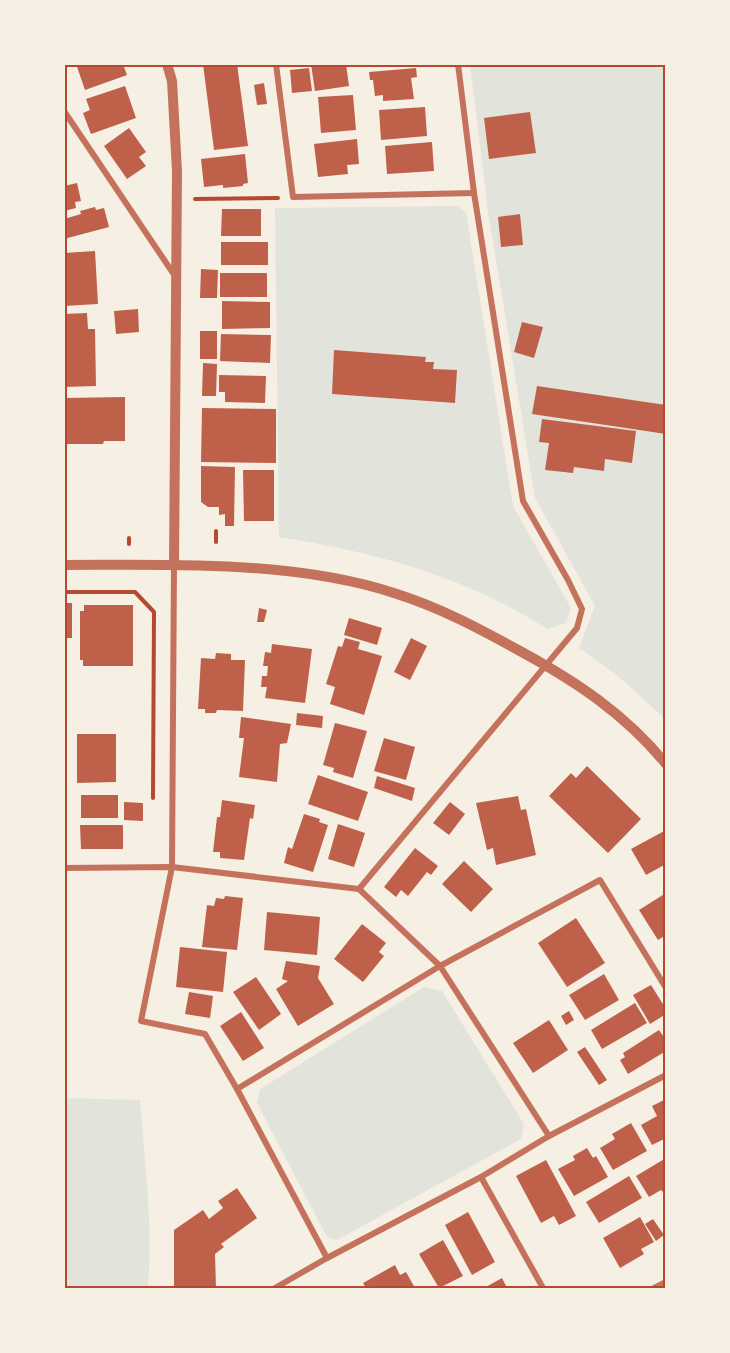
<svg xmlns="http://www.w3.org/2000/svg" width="730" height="1353" viewBox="0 0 730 1353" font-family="'Titillium Web',sans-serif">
<rect width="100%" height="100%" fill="#f6efe4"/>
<g fill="#e2e4dc">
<path d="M470,65H665V719L617,675L579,648L595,606L535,498L488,211Z"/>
<path d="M457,206L466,212L513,506L571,608L566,623L547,629C465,576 374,552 279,537L275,208Z"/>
<path d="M424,987L442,991L524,1124L521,1139L337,1240L327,1237L257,1103L260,1089Z"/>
<path d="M65,1098L140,1100C145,1163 153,1226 148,1288H65Z"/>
</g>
<g fill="#bf614a">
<path d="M76,64H123L127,75L85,90Z"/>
<path d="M203,64H237L248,146L214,150Z"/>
<path d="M311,64H346L349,86L315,91Z"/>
<path d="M309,68L312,91L292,93L290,70Z"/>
<path d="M416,68L417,77L411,78L414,99L383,101V95L375,96L373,80H370L369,72Z"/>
<path d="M264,83L267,104L257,105L254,85Z"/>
<path d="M125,86L136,118L91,134L83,113L90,110L86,99Z"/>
<path d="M353,95L356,130L321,133L318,97Z"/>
<path d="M425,107L427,136L381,140L379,110Z"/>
<path d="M530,112L536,153L489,159L484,118Z"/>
<path d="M129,128L146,152L139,157L146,166L127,179L104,146Z"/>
<path d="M357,139L359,164L347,165L348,174L318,177L314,144Z"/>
<path d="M432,142L434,171L387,174L385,146Z"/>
<path d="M245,154L248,183L243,184V186L223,188V185L204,187L201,159Z"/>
<path d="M77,183L81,201L75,202L76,208L64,211V186Z"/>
<path d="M95,207L96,210L104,208L109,227L64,239V219L81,214L80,211Z"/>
<path d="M222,209H261V236H221Z"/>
<path d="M520,214L523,245L501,247L498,217Z"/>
<rect x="221" y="242" width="47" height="23"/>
<path d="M95,251L98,304L64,306V253Z"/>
<path d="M201,269L218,270L217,298H200Z"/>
<rect x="220" y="273" width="47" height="24"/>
<path d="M222,301L270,302V328L222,329Z"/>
<path d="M138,309L139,332L116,334L114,311Z"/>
<path d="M87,313L88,329H95L96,386L64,387V314Z"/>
<path d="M522,322L543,327L534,358L514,352Z"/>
<rect x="200" y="331" width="17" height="28"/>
<path d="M221,334L271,335L270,363L220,361Z"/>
<path d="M334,350L426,357L425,362H434L433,369L457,370L455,403L332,394Z"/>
<path d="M203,363L217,364L216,396H202Z"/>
<path d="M219,375L266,376L265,403L225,402V392H219Z"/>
<path d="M537,386L666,405V434L532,414Z"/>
<path d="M125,397V441H104L103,444H64V398Z"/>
<path d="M202,408L276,409V463L201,462Z"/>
<path d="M542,419L636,431L632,463L605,459L604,471L574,467L573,473L545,470L549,443L539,442Z"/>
<path d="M201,466L235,467L234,526H225V514L219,515V507H208L201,502Z"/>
<path d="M243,470H274V521H244Z"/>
<rect x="64" y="603" width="8" height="35"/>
<path d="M84,605H133V666H83V660H80V611H84Z"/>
<path d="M259,608L267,610L264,622H257Z"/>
<path d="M349,618L382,628L377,645L344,635Z"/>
<path d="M345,638L360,642L358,649L382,656L364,715L330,704L335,687L326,684L338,646L342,647Z"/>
<path d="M411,638L427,646L410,680L394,672Z"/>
<path d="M272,644L312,649L305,703L265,698L267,687H261L262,676H267L268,666H263L265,652L271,653Z"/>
<path d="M216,653L231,654V660H245L243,711L217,710L216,713H205V709H198L201,658L215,659Z"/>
<path d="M297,713L323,716L322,728L296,725Z"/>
<path d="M241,717L291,724L287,743L280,744L277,782L239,777L244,738H239Z"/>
<path d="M335,723L367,731L353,778L333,772L334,768L323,765Z"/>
<path d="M77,734H116V782L77,783Z"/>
<path d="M384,738L415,747L406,780L374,771Z"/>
<path d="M587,766L641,819L608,853L549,796L571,773L576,778Z"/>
<path d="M318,775L368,792L358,821L308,804Z"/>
<path d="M377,776L415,788L412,801L374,788Z"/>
<rect x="81" y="795" width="37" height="23"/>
<path d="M518,796L521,810L526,809L536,855L496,865L493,848L487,850L476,803Z"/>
<path d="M222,800L255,805L253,819L250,818L244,860L220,858V852H213L217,817H220Z"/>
<path d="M124,802L143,803V821L124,820Z"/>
<path d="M450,802L465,814L449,835L433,823Z"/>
<path d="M304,814L320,819L319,822L328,825L313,872L284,863L288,847L292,849Z"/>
<path d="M338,824L365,833L354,867L328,859Z"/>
<path d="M80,825H123V849H81Z"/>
<path d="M666,830V864L646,875L631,849Z"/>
<path d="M415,848L438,866L431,875L427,872L408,896L401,890L396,897L384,887Z"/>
<path d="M464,861L493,889L471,912L442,884Z"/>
<path d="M666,893V935L658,940L639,910Z"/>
<path d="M225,896L243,898L237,950L202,947L207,905L214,906L216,898L224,899Z"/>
<path d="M267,912L320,917L317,955L264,950Z"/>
<path d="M576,918L605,963L567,987L538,943Z"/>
<path d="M362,924L386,943L379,952L384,956L363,982L334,959Z"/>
<path d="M180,947L227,952L223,992L176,987Z"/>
<path d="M286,961L320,966L318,978L334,1004L298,1026L276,989L288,981L282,979Z"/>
<path d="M604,974L619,1000L585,1020L569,995Z"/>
<path d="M256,977L281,1014L259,1030L233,992Z"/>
<path d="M651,985L666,1009V1014L650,1024L633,995Z"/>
<path d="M189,992L213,996L210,1018L185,1014Z"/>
<path d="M635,1003L647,1023L602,1049L591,1030Z"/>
<path d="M569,1011L574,1020L566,1025L561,1016Z"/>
<path d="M241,1012L264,1048L243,1061L220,1026Z"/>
<path d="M549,1020L568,1050L533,1073L513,1043Z"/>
<path d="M659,1030L666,1040V1051L628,1074L620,1060L625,1057L623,1053Z"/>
<path d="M585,1047L607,1080L599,1085L577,1052Z"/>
<path d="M666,1099V1138L652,1145L641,1125L657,1116L652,1106Z"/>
<path d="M631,1123L647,1151L613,1170L600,1148L615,1139L612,1134Z"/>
<path d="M587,1148L593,1158L596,1156L608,1177L574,1196L558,1169L575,1160L573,1156Z"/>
<path d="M666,1158V1190L663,1192L661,1190L649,1197L636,1176Z"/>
<path d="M546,1160L576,1216L559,1225L554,1216L541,1223L516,1176Z"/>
<path d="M629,1176L642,1198L599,1223L586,1202Z"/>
<path d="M237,1188L257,1218L221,1244L224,1247L215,1254L216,1288H174V1230L203,1210L209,1219L223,1208L218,1201Z"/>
<path d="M468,1212L495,1262L472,1275L445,1225Z"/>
<path d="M640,1217L654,1242L641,1249L644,1254L620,1268L603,1238Z"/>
<path d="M653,1219L664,1235L656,1241L645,1224Z"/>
<path d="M443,1240L463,1276L439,1288L419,1254Z"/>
<path d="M395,1265L400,1275L406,1272L415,1288H366L363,1283Z"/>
<path d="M502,1278L507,1288H484Z"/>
</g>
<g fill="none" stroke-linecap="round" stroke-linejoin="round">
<g stroke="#b5482f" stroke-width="4">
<path d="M195,199L278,198"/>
<path d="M129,538V544"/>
<path d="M216,542V531"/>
<path d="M64,592H135L154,612L153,798"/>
</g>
<g stroke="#c5725c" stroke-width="6">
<path d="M276,64L293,197L474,193"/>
<path d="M64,111L175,276"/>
<path d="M174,565L172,867L141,1021L205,1034L237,1089L327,1258"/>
<path d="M64,868L172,867L359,889L440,966L549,1136"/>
<path d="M359,889L577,628L582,609L568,580L523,501L474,193L458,64"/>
<path d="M237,1089L440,966L600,880L666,988"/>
<path d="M481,1177L543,1288"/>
<path d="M275,1288L327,1258L481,1177L549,1136L666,1075"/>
<path d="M654,1288L666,1282"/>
</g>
<g stroke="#c5725c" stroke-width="10">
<path d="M167,64L172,81L177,171L174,565"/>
<path d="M64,565C172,565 295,560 397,594C441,608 480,629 520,651C577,682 625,714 666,764"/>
</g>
</g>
<rect width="730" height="1353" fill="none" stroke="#f6efe4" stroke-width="132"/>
<rect x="66" y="66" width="598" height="1221" fill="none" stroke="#b5482f" stroke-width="2"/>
</svg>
